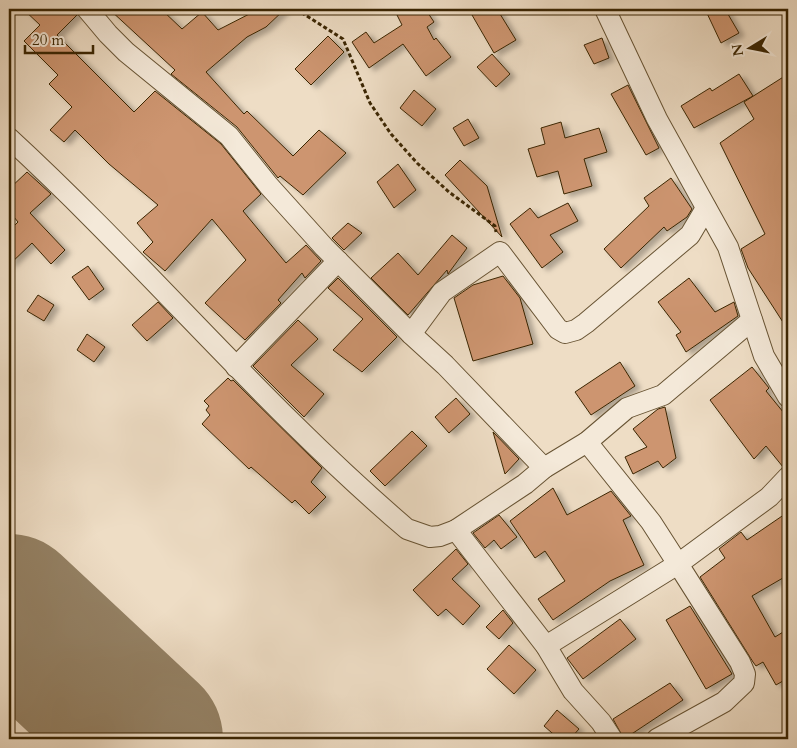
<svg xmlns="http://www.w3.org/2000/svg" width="797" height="748" viewBox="0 0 797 748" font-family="Cardo,serif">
<defs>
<filter id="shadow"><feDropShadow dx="5.5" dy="3" stdDeviation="2.5" flood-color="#0004"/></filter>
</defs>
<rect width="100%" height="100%" fill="#eeddc5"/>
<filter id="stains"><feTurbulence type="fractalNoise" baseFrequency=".004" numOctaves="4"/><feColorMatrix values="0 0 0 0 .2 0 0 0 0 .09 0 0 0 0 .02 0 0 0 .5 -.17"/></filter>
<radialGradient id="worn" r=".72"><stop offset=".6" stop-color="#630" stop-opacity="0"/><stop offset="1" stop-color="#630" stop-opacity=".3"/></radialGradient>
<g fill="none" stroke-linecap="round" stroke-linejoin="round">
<path stroke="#948164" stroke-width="152" d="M9,610L147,739"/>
</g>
<g fill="#cd956f" stroke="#3a2502" filter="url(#shadow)">
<path d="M23,9H75L77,15L57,35L134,112L155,91L221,144L261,194L243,211L286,263L306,245L321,261L305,278L302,273L278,300L281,303L245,340L205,303L246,260L212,219L165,271L143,252L153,242L137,223L158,205L109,164L75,130L64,142L50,130L72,107L49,84L58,75L24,41L40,25Z"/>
<path d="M109,9H161L182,29L202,12L218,30L259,9H285L266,27L247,37L206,72L244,114L247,111L293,156L319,130L346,153L303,195L280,176L278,178L237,127L171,74L175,70Z"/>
<path d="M394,9H415L419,14L426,10L434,22L427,27L434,40L436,38L451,57L426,76L403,44L369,68L352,42L366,32L374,43L402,25Z"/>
<path d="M483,9H497L516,40L494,53L472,15Z"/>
<path d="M705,9H725L739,33L721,43Z"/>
<path d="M328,36L344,52L311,85L295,69Z"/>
<path d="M602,38L609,58L594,64L584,45Z"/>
<path d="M492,54L510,74L496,87L477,67Z"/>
<path d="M739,74L753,96L694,128L681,106L710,88L712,91Z"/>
<path d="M788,74V330L748,268L741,249L765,234L720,143L754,119L744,102Z"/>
<path d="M628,85L659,148L646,155L611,94Z"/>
<path d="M414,90L436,109L422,126L400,108Z"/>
<path d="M468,119L479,138L464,146L453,128Z"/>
<path d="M561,122L565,138L599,128L607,152L584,159L592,186L564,194L558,171L537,177L528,149L545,144L541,128Z"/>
<path d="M460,160L487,186L502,237L445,175Z"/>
<path d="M398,164L416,190L394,208L377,182Z"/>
<path d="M27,172L51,194L30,213L65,250L51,264L32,243L9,265V231L18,222L9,211V189Z"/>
<path d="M671,178L692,209L687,217L667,231L664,227L621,268L604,249L649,206L644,198Z"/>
<path d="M568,203L578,221L550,235L563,252L542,268L510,224L530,208L538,218Z"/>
<path d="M348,223L362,233L344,250L332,238Z"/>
<path d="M452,235L467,248L448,274L447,270L408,315L371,278L398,253L418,275Z"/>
<path d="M88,266L104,289L89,300L72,277Z"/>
<path d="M503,276L520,298L533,344L473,361L454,298L473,285Z"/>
<path d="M338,278L397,337L362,372L333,350L363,319L328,288Z"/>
<path d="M689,278L715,312L734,302L738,316L686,352L676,335L681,332L658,302Z"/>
<path d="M38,295L54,305L44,321L27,311Z"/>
<path d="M158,302L173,318L147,341L132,325Z"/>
<path d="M298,320L318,339L291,365L324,394L304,417L253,366Z"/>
<path d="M87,334L105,347L94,362L77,350Z"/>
<path d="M620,362L635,386L591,415L575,392Z"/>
<path d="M752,367L769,388L766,391L788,418V465L783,467L766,446L754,459L710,400Z"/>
<path d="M228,378L231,381L233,380L322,468L311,482L326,497L309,514L295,500L292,503L251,467L249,469L202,424L210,415L206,410L209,406L204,401Z"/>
<path d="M456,398L470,414L449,433L435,417Z"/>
<path d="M665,407L676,458L663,468L658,461L633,474L625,457L647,447L633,429L658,409Z"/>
<path d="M412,431L427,446L385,486L370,471Z"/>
<path d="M493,432L519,459L505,474Z"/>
<path d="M553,488L567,515L611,491L631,516L623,520L644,565L610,581L553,620L538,599L565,581L545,551L535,558L510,521Z"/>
<path d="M788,512V575L752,596L775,637L788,629V678L776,685L763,662L756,666L753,662L700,577L725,558L719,549L741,532L747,540Z"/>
<path d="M499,515L517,537L501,549L494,540L485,548L473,533Z"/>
<path d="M456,549L468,564L452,579L480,606L463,625L446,609L438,616L413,590Z"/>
<path d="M690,606L732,674L706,689L666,620Z"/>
<path d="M503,610L513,623L499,639L486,627Z"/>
<path d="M620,619L636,639L583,679L567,658Z"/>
<path d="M509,645L536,670L514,694L487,669Z"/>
<path d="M670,683L683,700L624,739L613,719Z"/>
<path d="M557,710L579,729L570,739H559L544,726Z"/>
</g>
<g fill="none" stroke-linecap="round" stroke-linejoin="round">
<defs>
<g id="minor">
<path d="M87,9L108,34L126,52L229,136L269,186L324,247L411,334L445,365L544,468"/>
<path d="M605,9L657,119L728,247L764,356L788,397"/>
<path d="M9,138C146,264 265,408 407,529L430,537L440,536L456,530L525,484L544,468L587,442L627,408L663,395L752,320"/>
<path d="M411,334L442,292L500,252L558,329L565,333L576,330L586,323L690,235L706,208"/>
<path d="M236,367L338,261"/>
<path d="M587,442L651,522L678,564L769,497L788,477"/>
<path d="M456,530L546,646L573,691L601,722L612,739"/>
<path d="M546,646L678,564L740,662L745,674L744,683L724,702L657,739"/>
</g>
</defs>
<use href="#minor" stroke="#675333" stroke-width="22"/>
<path stroke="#3a2502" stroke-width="3" stroke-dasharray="4 2.5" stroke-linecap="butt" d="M296,9L343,39L370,103L391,134L417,163L449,192L495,226L496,232"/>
<use href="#minor" stroke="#f4e9d9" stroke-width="20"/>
</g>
<rect width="797" height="748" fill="none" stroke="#eeddc5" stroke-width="30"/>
<rect x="10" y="10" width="777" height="728" fill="none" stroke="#3a2502" stroke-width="2.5"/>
<rect x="15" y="15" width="767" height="718" fill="none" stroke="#3a2502"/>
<g transform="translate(750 48) rotate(260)" stroke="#f4e9d9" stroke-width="4" paint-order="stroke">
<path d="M0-4L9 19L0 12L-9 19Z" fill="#3a2502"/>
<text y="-8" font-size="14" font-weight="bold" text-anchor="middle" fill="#3a2502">N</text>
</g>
<path d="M25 45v8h68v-8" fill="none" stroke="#3a2502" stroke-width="2.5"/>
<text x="32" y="45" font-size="15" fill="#3a2502" stroke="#f4e9d9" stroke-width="4" paint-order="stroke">20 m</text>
<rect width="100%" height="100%" filter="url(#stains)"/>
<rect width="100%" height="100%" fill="url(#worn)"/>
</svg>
